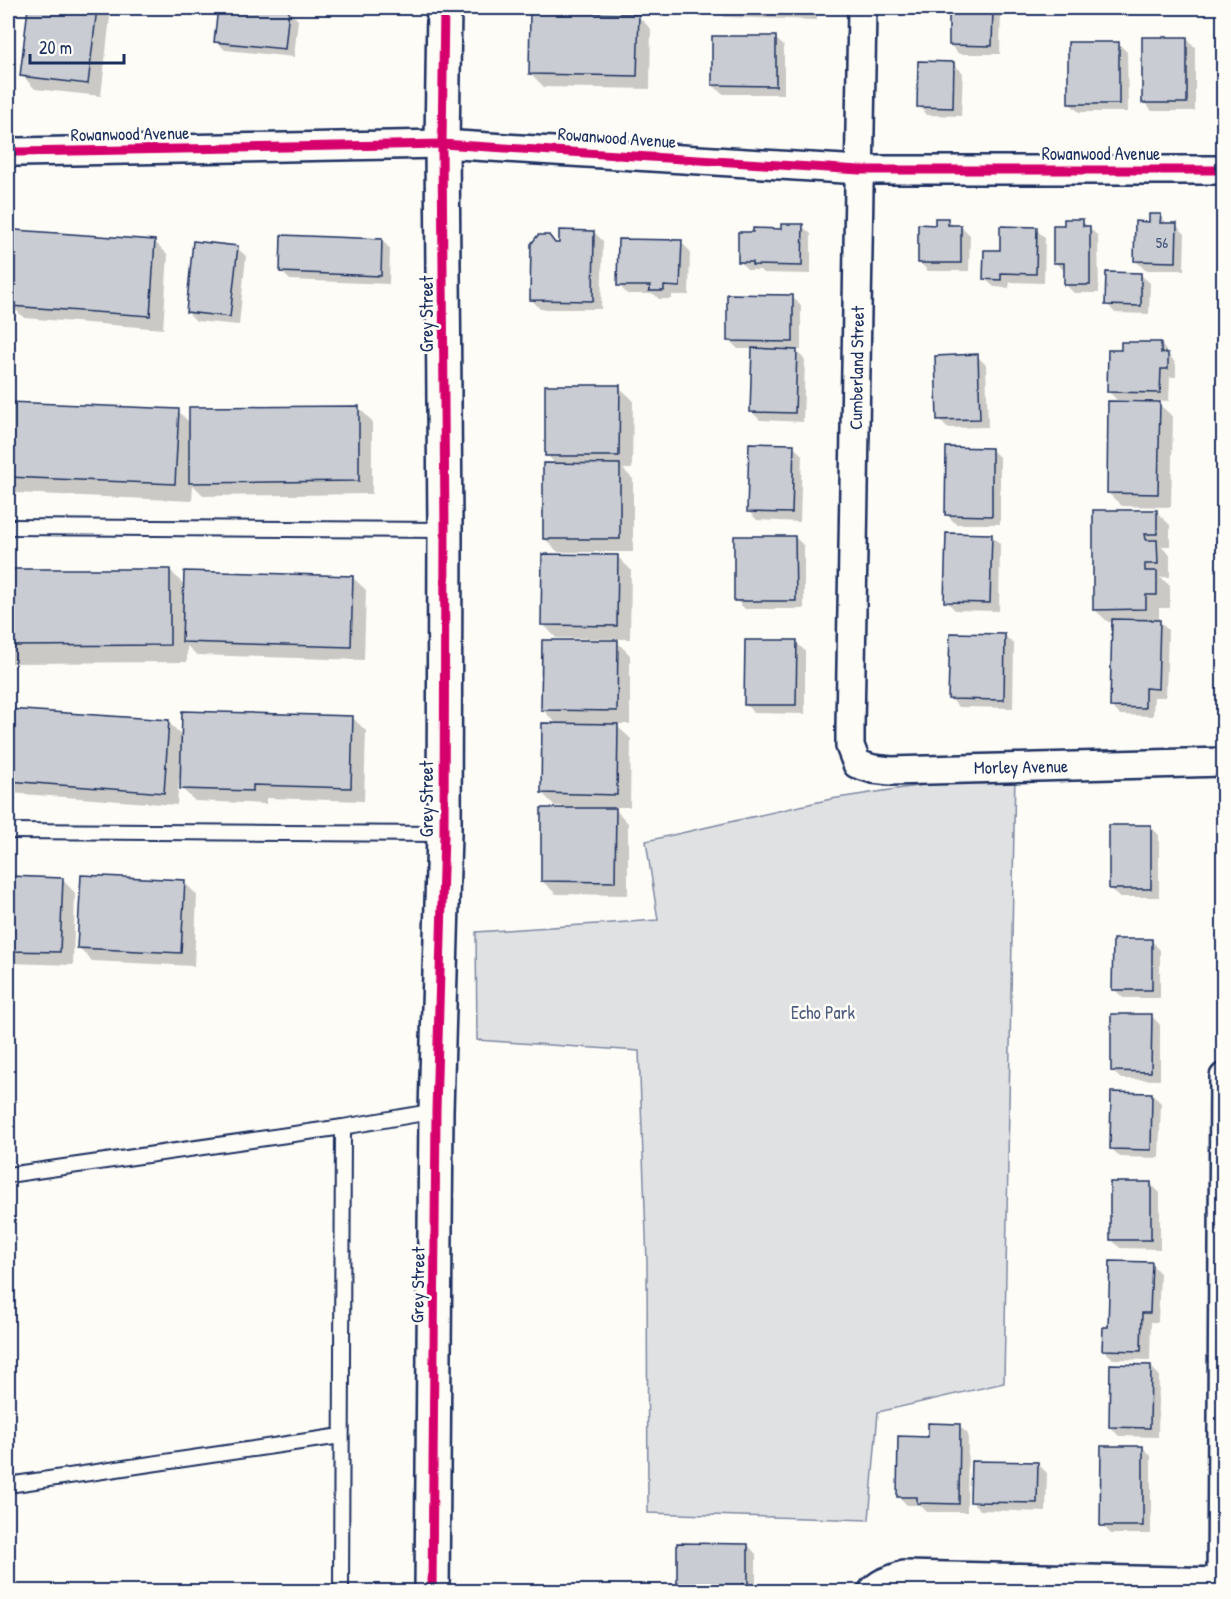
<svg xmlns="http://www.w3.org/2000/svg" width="1231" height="1599" viewBox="0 0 1231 1599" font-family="'Patrick Hand',sans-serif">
<rect width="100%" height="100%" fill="#fdfcf7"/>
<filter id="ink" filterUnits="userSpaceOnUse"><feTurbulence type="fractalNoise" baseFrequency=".0167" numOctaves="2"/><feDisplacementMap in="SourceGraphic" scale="12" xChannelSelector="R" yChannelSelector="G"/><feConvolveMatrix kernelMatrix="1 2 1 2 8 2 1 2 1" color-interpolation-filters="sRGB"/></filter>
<g filter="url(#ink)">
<path fill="#e0e1e3" stroke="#7e88a0" stroke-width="1.5" d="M1015,771L1004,1383L878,1412L869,1520L648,1513L647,1261L639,1051L477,1040L476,932L658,920L646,841L831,799Z"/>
<g fill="#0003">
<path d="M29,8H111L101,96L35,89L22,75Z"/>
<path d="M219,8H259L289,11L298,20L294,57L225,50L216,41Z"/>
<path d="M715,8H817V20L724,17Z"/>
<path d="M951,8H1001L1000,54H959L950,45Z"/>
<path d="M638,16L651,29L650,89L544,87L530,73Z"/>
<path d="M775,38L784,46V94H722L713,85Z"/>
<path d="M1186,38L1195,47V111H1152L1144,102Z"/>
<path d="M1118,43L1127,52L1128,112H1079L1070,104Z"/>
<path d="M954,64L963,73L961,116L927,115L919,106Z"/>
<path d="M1160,216L1169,225H1176L1185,234L1184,270H1145L1136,261Z"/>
<path d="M948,220L954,226H961L970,235L969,271H928L919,262L936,226Z"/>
<path d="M1082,221L1098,236L1099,293H1074L1065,284V271L1054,262L1066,227Z"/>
<path d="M802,226L811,234V274L763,273L760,270H748L739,261L782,230Z"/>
<path d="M1036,229L1045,238L1044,283L1010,282L1009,288L994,287L985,279L1001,252Z"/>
<path d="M594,232L603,241L601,309H540L532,300L556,245Z"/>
<path d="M382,240L390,249L389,284L290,280L281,271Z"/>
<path d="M155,242L168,255L163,329L24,318L11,305Z"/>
<path d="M681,242L690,251L689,295H672V299H659L654,294H627L619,285Z"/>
<path d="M237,248L246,256L239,325L196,321L187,312Z"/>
<path d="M1141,275L1150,283L1149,314L1115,313L1107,304Z"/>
<path d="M792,296L801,305V350H795L805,360L803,422L760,420L751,411L753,349H738L729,340Z"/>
<path d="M1161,344L1176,364V377H1170L1169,401L1117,400L1108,391L1122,352Z"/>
<path d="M977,356L986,365L988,427L947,428L939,419Z"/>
<path d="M619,387L633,400L632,469H623L633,479V552H558L545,539L557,465L547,455Z"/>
<path d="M8,404L178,411L190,423L359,408L372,421V494L204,496L193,485L192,501L16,493L8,485Z"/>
<path d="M1159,404L1173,417L1171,507L1122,506L1108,493Z"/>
<path d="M793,446L802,455L800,522L757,520L748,511Z"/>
<path d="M991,449L1000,458V524H956L947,515Z"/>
<path d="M1156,511L1170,525V546H1161L1170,555V577H1160L1170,586V608H1159V621L1168,630L1166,697H1154L1153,716L1120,715L1111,706L1114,622H1108L1094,609Z"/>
<path d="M991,535L1000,544L999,611L955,610L946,601Z"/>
<path d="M795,537L804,546V609H745L736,600Z"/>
<path d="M617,556L631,570L630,639L556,638L543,624Z"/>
<path d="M170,570L185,586L352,577L366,590L364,660L197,655L187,646V662L12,663L8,658V571Z"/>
<path d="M1005,636L1014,644L1013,708L959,707L950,698Z"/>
<path d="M617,642L630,655V724H615L631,739L630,807H613L628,823V895L556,894L542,881L563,806H555L542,793L558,725L543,710Z"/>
<path d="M796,642L805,651V714L754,713L745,704Z"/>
<path d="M8,710L168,722L183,736L352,717L366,731L364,801L266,798V804L195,801L181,788V779L179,778L177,805L8,793Z"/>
<path d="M1150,826L1159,835V897H1119L1110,888Z"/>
<path d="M8,878L62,879L75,893L73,965L8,963Z"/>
<path d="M184,882L197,895L194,966L92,961L79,948Z"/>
<path d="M1152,941L1160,950V998H1123L1114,989Z"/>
<path d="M1152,1016L1160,1025V1080L1121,1079L1112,1071Z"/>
<path d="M1152,1094L1161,1103L1159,1158L1120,1157L1111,1148Z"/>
<path d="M1151,1184L1160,1193V1249L1120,1248L1111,1239Z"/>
<path d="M1151,1264L1160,1273L1158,1322H1151L1150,1360L1113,1359L1104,1350L1110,1328Z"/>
<path d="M1150,1366L1159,1375L1158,1437L1119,1436L1110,1427Z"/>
<path d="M959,1426L968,1434L967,1512H927L920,1505H907L898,1496L929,1438Z"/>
<path d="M1142,1447L1151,1456V1534H1111L1102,1525Z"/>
<path d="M1038,1464L1047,1473L1046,1512L980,1510L971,1501Z"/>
<path d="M748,1545L756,1554V1592H686L678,1583Z"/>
</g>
<g fill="#c9ccd3" stroke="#1b2f5e" stroke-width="1.5">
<path d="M28,8H97L88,84L20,76Z"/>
<path d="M218,8L289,9L285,49L214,42Z"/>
<path d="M714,8H809L808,12Z"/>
<path d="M949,8H993L992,46L949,45Z"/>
<path d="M530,12L639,14L637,76L529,74Z"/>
<path d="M712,36H776V86L712,85Z"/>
<rect x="1142" y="37" width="45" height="66"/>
<rect x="1068" y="42" width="51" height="62"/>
<path d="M918,61L954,62L953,108L917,107Z"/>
<path d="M1149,214H1161L1160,223H1177L1176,262L1134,261L1135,221L1149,222Z"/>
<path d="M935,218H948V225H961V263H918V224L935,225Z"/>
<path d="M1064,219H1083V226H1090V285H1064V263H1053V225H1064Z"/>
<path d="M781,224H803L802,266L752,265V262H738V232H753V228L781,229Z"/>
<path d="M1000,226L1037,227L1036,274L1001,273V280L983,279L984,250H1000Z"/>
<path d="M15,230L155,240L150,316L10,306Z"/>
<path d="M559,230L594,231L593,301L530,300L531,244L538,235H549L555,243H559Z"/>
<path d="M281,235L382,239L381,276L280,272Z"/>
<path d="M618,239L682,240L680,287L664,286V291H649L650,286H617Z"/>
<path d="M193,241L238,246L230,317L186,312Z"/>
<path d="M1106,272L1141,273V306L1105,305Z"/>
<path d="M727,294L793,295V342L727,341Z"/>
<path d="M1121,342H1161V353H1168V369H1161L1160,393L1107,392L1108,350H1121Z"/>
<path d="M752,348L797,350L795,413L750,412Z"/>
<path d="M978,354L980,419L937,420L935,356Z"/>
<path d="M545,385H620L619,456H545Z"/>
<path d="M1108,401L1160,402L1158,494L1107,493Z"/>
<path d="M8,402L179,409L175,484L8,477Z"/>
<path d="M359,406V481L189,483V407Z"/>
<path d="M749,443L794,444L792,513L747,512Z"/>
<path d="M946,447L992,448V516L945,515Z"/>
<path d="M543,463L620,464V539H543Z"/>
<path d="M1093,510H1157V534H1145L1146,540H1157L1158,564H1145V571H1157V595H1146V609L1093,610Z"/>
<path d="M946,533L992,534L990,603L944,602Z"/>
<path d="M734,536H795L796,601H734Z"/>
<path d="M542,554L618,555L617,626L541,625Z"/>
<path d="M8,569H170V645L8,646Z"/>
<path d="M184,571L353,576L351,647L182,642Z"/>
<path d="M1112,619L1160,620L1158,689L1145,688V708L1110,707Z"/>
<path d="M950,633L1005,634L1004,700L948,699Z"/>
<path d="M542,640H618L617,711L541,710Z"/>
<path d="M745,640H797L796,705H744Z"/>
<path d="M8,709L169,720L164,793L8,781Z"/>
<path d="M182,711L353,716L351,788L253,785V791L180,789Z"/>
<path d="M542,723L618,724L617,795L541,793Z"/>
<path d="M541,808H616L615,882L541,881Z"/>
<rect x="1109" y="825" width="42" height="64"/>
<path d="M81,875L185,880L181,953L77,948Z"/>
<path d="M8,876L63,878L60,952L8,951Z"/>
<path d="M1113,939H1152V990H1112Z"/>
<path d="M1111,1014H1152L1151,1072L1111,1071Z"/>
<path d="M1111,1092L1152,1093L1151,1150L1110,1149Z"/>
<rect x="1110" y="1182" width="41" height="58"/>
<path d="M1110,1261L1152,1262L1150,1313H1142L1141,1351L1102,1350L1103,1327H1108Z"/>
<path d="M1110,1364L1151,1365L1150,1428L1109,1427Z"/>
<path d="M928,1423L960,1424L959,1504L917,1503V1497H897L898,1436L928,1437Z"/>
<path d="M1101,1446H1143V1526H1100Z"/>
<path d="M971,1461L1038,1462L1037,1503L970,1502Z"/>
<path d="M677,1543L748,1544V1585L742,1584V1592H702V1584H677Z"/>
</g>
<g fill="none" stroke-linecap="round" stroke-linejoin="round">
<defs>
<g id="lane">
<path d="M8,527L445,530"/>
<path d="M8,831L444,834"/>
<path d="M8,1175L343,1127L436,1111"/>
<path d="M8,1485L341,1436"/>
<path d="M341,1592L343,1127"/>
</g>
<g id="street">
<path d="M862,8L850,728V746L857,764L873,769L891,771L1224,762"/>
<path d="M8,151L18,152L442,144L860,170H1224"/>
<path d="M872,1592C879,1582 893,1579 904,1575L1224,1582"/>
<path d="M1221,1592L1224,1077"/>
</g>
<path id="secondary" d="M432,1592L436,1111L444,834L445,530L442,144L444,8"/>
</defs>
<use href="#lane" stroke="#1b2f5e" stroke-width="18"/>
<use href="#street" stroke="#1b2f5e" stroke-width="32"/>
<use href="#secondary" stroke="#1b2f5e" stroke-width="38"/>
<use href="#lane" stroke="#fdfcf7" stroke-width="14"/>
<use href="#street" stroke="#fdfcf7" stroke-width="27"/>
<use href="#secondary" stroke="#fdfcf7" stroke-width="33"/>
<defs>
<g id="cycleway">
<path d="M8,151L18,152L442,144L860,170H1224"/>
<path d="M432,1592L436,1111L444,834L445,530L442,144L444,8"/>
</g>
</defs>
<use href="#cycleway" stroke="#fdfcf7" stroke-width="13"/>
<use href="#cycleway" stroke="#d6006c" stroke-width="9"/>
</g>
</g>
<g text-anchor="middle" stroke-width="5" stroke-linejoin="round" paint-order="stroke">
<g font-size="15" fill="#46567b">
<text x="1162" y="248">56</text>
</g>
<g font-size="18" fill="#1b2f5e" stroke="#fdfcf7">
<text transform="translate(130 134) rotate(-1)" y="6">Rowanwood Avenue</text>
<text transform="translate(617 138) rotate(4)" y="6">Rowanwood Avenue</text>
<text x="1101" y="160">Rowanwood Avenue</text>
<text transform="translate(427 314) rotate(-90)" y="6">Grey Street</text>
<text transform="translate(857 368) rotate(-89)" y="6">Cumberland Street</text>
<text transform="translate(1021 767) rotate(-1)" y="6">Morley Avenue</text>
<text transform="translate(427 799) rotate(-90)" y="6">Grey Street</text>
<text transform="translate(418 1285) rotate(-89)" y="6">Grey Street</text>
</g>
<g font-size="18" fill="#4c5c7f" stroke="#fdfcf7">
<text x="823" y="1019">Echo Park</text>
</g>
</g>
<rect width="1231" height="1599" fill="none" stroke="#fdfcf7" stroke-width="30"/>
<rect x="15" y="15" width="1201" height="1569" fill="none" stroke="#1b2f5e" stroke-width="2" filter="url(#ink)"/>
<path d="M30 54v9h94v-9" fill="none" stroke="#1b2f5e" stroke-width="3"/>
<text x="39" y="54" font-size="18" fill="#1b2f5e" stroke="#fdfcf7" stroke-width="4.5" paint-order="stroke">20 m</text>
</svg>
